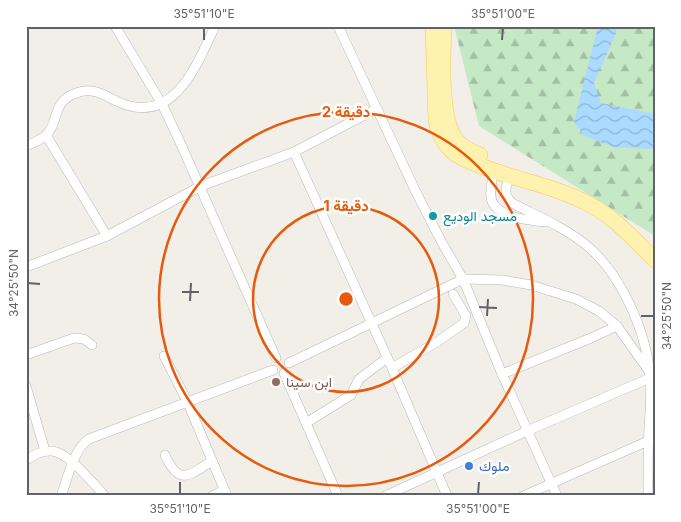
<svg xmlns="http://www.w3.org/2000/svg" width="681" height="522" viewBox="0 0 681 522" font-family="Inter,Vazirmatn,sans-serif">
<defs>
<pattern id="forest-firs" width="22" height="20" patternUnits="userSpaceOnUse" patternTransform="scale(1.25)"><rect width="22" height="20" fill="#c5e8c5"/><path d="M5 1l3.5 6h-7zM16 11l3.5 6h-7z" fill="#a3c0a4"/></pattern>
<pattern id="water-waves" width="16" height="10" patternUnits="userSpaceOnUse" patternTransform="scale(1.25)"><rect width="16" height="10" fill="#aadaff"/><path d="M0 5q4-4 8 0t8 0" fill="none" stroke="#8eb4d2"/></pattern>
</defs>
<rect width="100%" height="100%" fill="#f1efe8"/>
<path fill="url(#forest-firs)" d="M454,26H655V236L479,126Z"/>
<path fill="url(#water-waves)" d="M598,26H617L616,33L594,83L601,103L655,114V149L613,147L584,136L574,122Z"/>
<g fill="none" stroke-linecap="round" stroke-linejoin="round">
<defs>
<g id="minor">
<path d="M115,26L162,104L179,140L276,358"/>
<path d="M338,26L415,190L441,241L463,279L502,374L557,496"/>
<path d="M46,135L107,236"/>
<path d="M26,146C33,143 41,140 46,135C60,122 51,102 76,93C91,87 103,94 116,101C173,128 196,67 215,26"/>
<path d="M294,152L392,368L447,496"/>
<path d="M511,176C505,186 503,195 512,203C537,216 562,226 585,244C621,273 647,332 650,378C652,394 650,411 649,427C648,450 648,473 648,496"/>
<path d="M492,181C491,189 489,198 494,205C504,218 529,220 544,222"/>
<path d="M26,267L107,236L201,186L294,152L376,109"/>
<path d="M26,355L74,338L84,339L92,345"/>
<path d="M164,356L187,401L227,496"/>
<path d="M289,363L463,279L502,280L531,285L576,299L599,311L617,326L649,371"/>
<path d="M392,368L437,342L464,323L466,316L453,294"/>
<path d="M284,373L338,496"/>
<path d="M502,374L591,338L617,326"/>
<path d="M26,386L45,451"/>
<path d="M306,423L351,395L359,379L387,358"/>
<path d="M165,455C179,486 189,476 212,461"/>
<path d="M26,460C34,455 42,450 52,451C70,453 92,483 105,496"/>
<path d="M61,496C68,478 73,450 89,439L273,370"/>
<path d="M212,496L224,490"/>
<path d="M385,496L527,431L650,378"/>
<path d="M523,496L648,441"/>
</g>
<g id="primary">
<path d="M433,26L436,120C438,132 442,142 451,150C459,158 471,162 481,166C516,180 555,186 589,204C617,219 633,239 655,260"/>
<path d="M444,26C443,54 439,120 457,141C463,148 472,152 480,155"/>
</g>
</defs>
<use href="#minor" stroke="#b5b8bc" stroke-width="10"/>
<use href="#primary" stroke="#f2c960" stroke-width="16"/>
<use href="#minor" stroke="#fff" stroke-width="9"/>
<use href="#primary" stroke="#fff2af" stroke-width="15"/>
</g>
<path fill="none" stroke="#5f6368" stroke-width="2" d="M204,40V28M502,40L503,28M28,283L40,284M182,292H199M190,301L191,283M479,307L497,308M487,316L488,299M641,316H654M180,494V482M478,494L479,482"/>
<g fill="none" stroke="#e8590c" stroke-width="2.5">
<circle cx="346" cy="299" r="93"/>
<circle cx="346" cy="299" r="187"/>
</g>
<circle fill="#0f9aa8" stroke="#fff" stroke-width="2" cx="433" cy="216" r="5"/>
<circle fill="#8d6e63" stroke="#fff" stroke-width="2" cx="276" cy="382" r="5"/>
<circle fill="#3f7fe0" stroke="#fff" stroke-width="2" cx="469" cy="466" r="5"/>
<g text-anchor="middle" stroke-width="5" stroke-linejoin="round" paint-order="stroke">
<g font-size="14" fill="#0d838f" stroke="#fff" text-anchor="start">
<text x="443" y="221">مسجد الوديع</text>
</g>
<g font-size="14" fill="#785e54" stroke="#fff" text-anchor="start">
<text x="286" y="387">ابن سينا</text>
</g>
<g font-size="14" fill="#366cbe" stroke="#fff" text-anchor="start">
<text x="479" y="471">ملوك</text>
</g>
</g>
<circle cx="346" cy="299" r="8" fill="#e8590c" stroke="#fff" stroke-width="2.5"/>
<g font-size="15" text-anchor="middle" font-weight="bold" fill="#e8590c" stroke="#fff" stroke-width="5" stroke-linejoin="round" paint-order="stroke">
<text x="346" y="117">2 دقيقة</text>
<text x="346" y="211">1 دقيقة</text>
</g>
<rect width="681" height="522" fill="none" stroke="#ffffff" stroke-width="55"/>
<rect x="28" y="28" width="626" height="466" fill="none" stroke="#5f6368" stroke-width="2"/>
<g font-size="12" text-anchor="middle" fill="#5f6368">
<text x="204" y="18">35°51'10"E</text>
<text x="503" y="18">35°51'00"E</text>
<text transform="translate(14 283) rotate(-90)" y="4">34°25'50"N</text>
<text transform="translate(667 316) rotate(-90)" y="4">34°25'50"N</text>
<text x="180" y="513">35°51'10"E</text>
<text x="478" y="513">35°51'00"E</text>
</g>
</svg>
